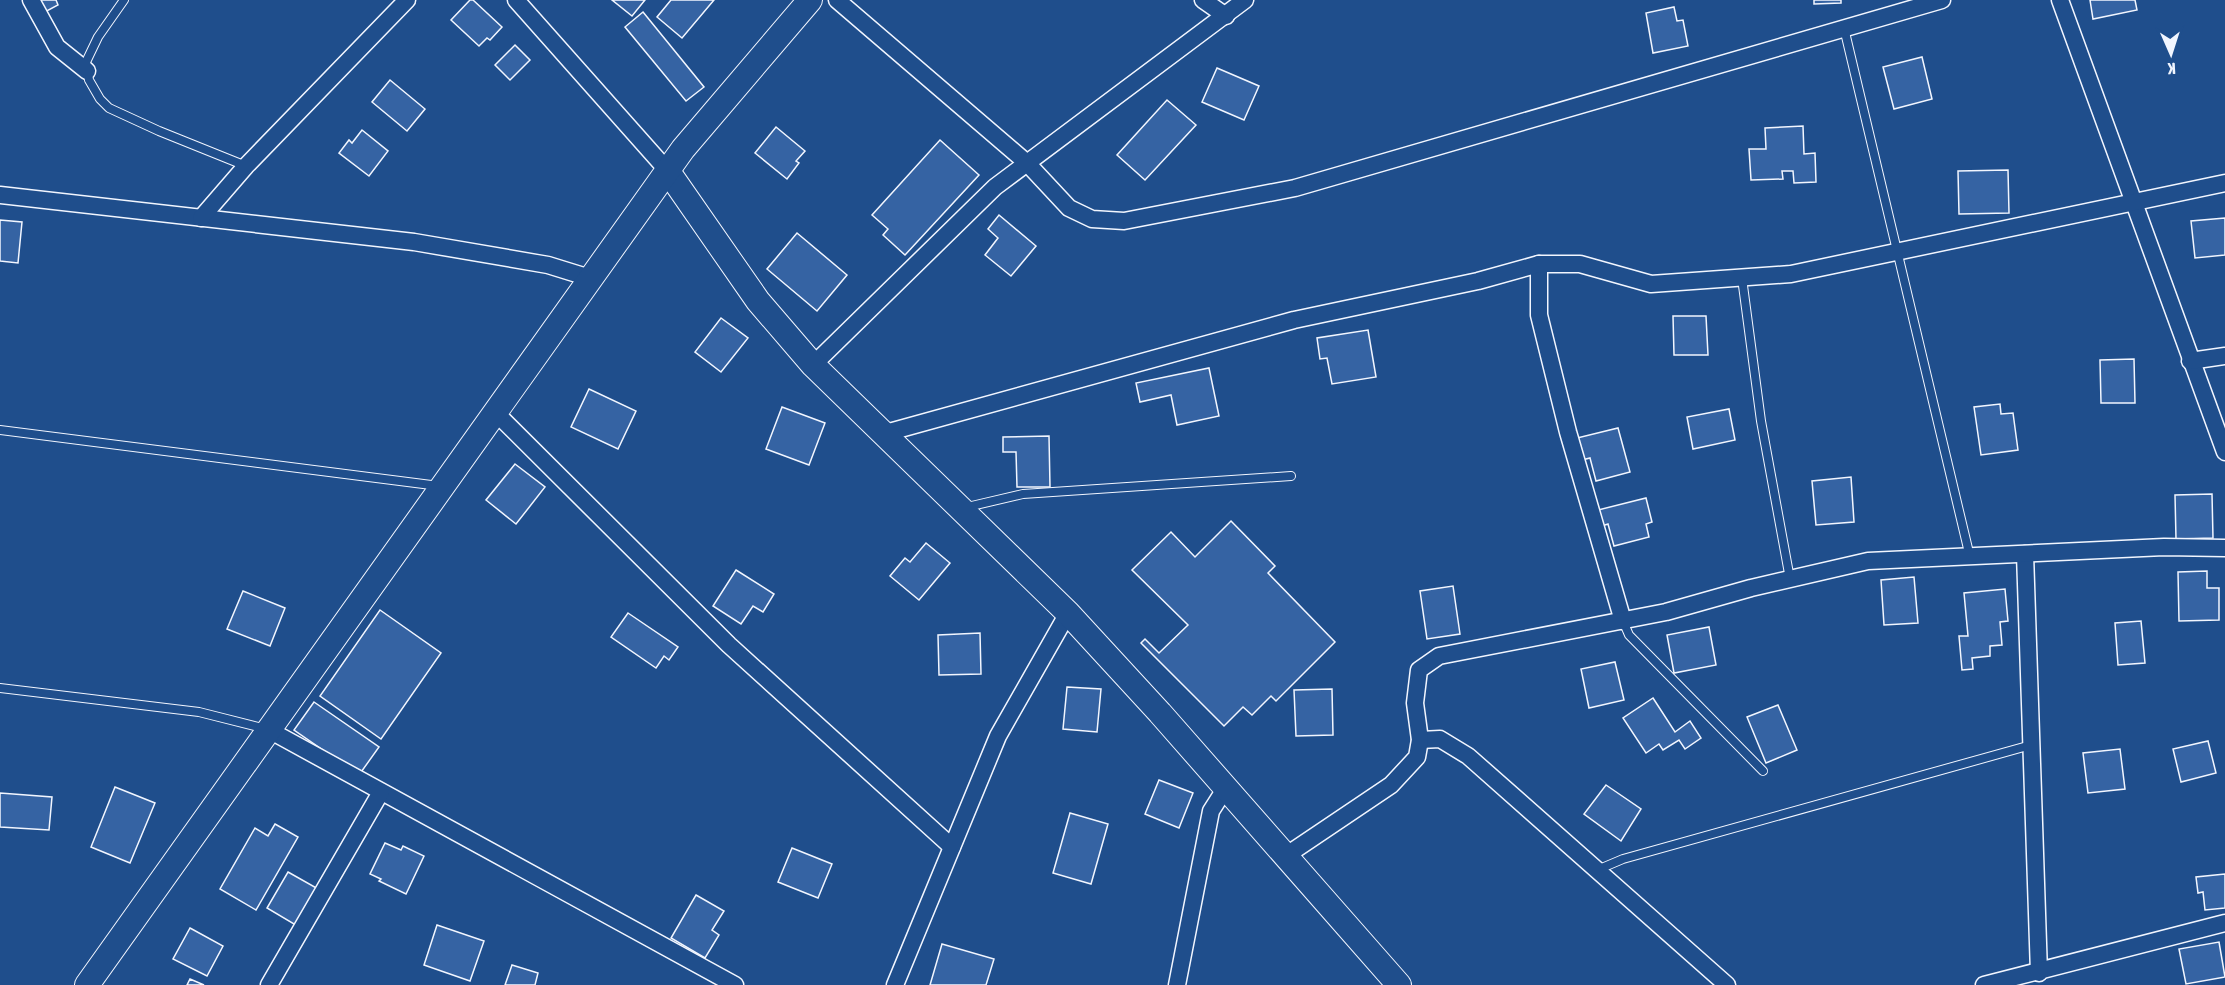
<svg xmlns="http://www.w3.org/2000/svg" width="2225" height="985" viewBox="0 0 2225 985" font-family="'Asap Condensed',sans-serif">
<rect width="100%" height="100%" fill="#1f4e8c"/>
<g fill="#3563a3" stroke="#f2f6ff" stroke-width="1.5">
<path d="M37,0H56L58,5L43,13Z"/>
<path d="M470,0H473L502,27L490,40L487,38L479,46L451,20Z"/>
<path d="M612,0H645L632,16Z"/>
<path d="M671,0H714L682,38L657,17Z"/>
<path d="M1814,0H1841V3L1814,4Z"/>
<path d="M2090,0H2135L2137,10L2093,19Z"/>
<path d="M1674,7L1677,21L1683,20L1688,46L1653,53L1646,13Z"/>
<path d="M643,12L704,87L686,101L625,27Z"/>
<path d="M515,45L530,60L510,80L495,65Z"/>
<path d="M1922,57L1932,99L1894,109L1883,67Z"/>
<path d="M1217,68L1259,86L1244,120L1202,102Z"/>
<path d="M390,80L425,109L407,131L372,102Z"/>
<path d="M1167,100L1196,125L1145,180L1117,155Z"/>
<path d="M1803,126L1804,154L1815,153L1816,182L1794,183L1793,171H1782L1783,179L1751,180L1749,149H1766L1765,128Z"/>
<path d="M776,127L805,151L796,161L799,163L787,179L755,153Z"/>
<path d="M362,130L388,151L369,176L339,153L349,140L352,143Z"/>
<path d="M940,140L979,175L905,255L883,235L888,229L872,215Z"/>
<path d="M2008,170L2009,213L1959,214L1958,171Z"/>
<path d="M999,215L1036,246L1011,276L985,255L998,238L988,229Z"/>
<path d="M2225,218V255L2195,258L2191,221Z"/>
<path d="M0,220L22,222L18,263L0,261Z"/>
<path d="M797,233L847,275L817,311L767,269Z"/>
<path d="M1673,316H1706L1708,355H1674Z"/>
<path d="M721,318L748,338L721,372L695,352Z"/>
<path d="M1368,330L1376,377L1332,384L1327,358L1320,359L1317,338Z"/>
<path d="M2134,359L2135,403H2101L2100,360Z"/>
<path d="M1209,368L1219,416L1177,425L1171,395L1140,402L1136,383Z"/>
<path d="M589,389L636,411L618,449L571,427Z"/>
<path d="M2000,404L2001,414L2013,413L2018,450L1981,455L1974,407Z"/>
<path d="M782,407L825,423L809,465L766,449Z"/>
<path d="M1729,409L1735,440L1693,449L1687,417Z"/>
<path d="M1618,428L1630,472L1596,481L1590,458L1582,460L1577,438Z"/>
<path d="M1049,436L1050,487H1017L1016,452H1003V437Z"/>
<path d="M515,464L545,487L516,524L486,500Z"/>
<path d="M1851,477L1854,522L1816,525L1812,481Z"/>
<path d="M2212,494L2213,538L2176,539L2175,495Z"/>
<path d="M1646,498L1652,522L1646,524L1649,537L1614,546L1608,524L1602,526L1598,510Z"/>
<path d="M1231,521L1275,566L1268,573L1335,642L1276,701L1271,696L1252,715L1243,707L1224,726L1141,643L1145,639L1159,653L1188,625L1132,570L1171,532L1195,557Z"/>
<path d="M926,543L950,563L919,600L890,576L905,558L910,562Z"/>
<path d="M736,570L774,594L763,612L753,606L741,624L713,606Z"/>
<path d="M2207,571V588H2219V620L2179,621L2178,572Z"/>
<path d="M1914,577L1918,623L1884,625L1881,580Z"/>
<path d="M1453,586L1460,634L1427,639L1420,591Z"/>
<path d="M2005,589L2008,621L2000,622L2002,645L1990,646V656L1972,658L1973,669L1962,670L1959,636H1968L1964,593Z"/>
<path d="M243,591L285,608L270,646L227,629Z"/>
<path d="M380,610L441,653L381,739L320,696Z"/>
<path d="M628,613L678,647L669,660L664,656L656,668L611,637Z"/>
<path d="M2141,621L2145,663L2118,665L2115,623Z"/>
<path d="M1709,627L1716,665L1674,673L1667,635Z"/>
<path d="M980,633L981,674L939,675L938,635Z"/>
<path d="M1615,662L1624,700L1589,708L1581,669Z"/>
<path d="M1067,687L1101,689L1097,732L1063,729Z"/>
<path d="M1332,689L1333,735L1296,736L1294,690Z"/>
<path d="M1653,698L1675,732L1690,721L1701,738L1685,749L1679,740L1663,750L1659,744L1646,753L1623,718Z"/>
<path d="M314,702L379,747L359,775L294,730Z"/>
<path d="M1778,705L1797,750L1766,763L1747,717Z"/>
<path d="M2208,741L2216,773L2181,782L2173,749Z"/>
<path d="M2120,749L2125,789L2088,793L2083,753Z"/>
<path d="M1159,780L1193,793L1179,828L1145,814Z"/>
<path d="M1606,785L1641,809L1621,841L1584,814Z"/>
<path d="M115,787L155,803L130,863L91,847Z"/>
<path d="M0,793L52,797L49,830L0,827Z"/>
<path d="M1070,813L1108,824L1091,884L1053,873Z"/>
<path d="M275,824L298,837L256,910L220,889L255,828L268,836Z"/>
<path d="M385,843L401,850L403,846L424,856L406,894L379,881L381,879L370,874Z"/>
<path d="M792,848L832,864L818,898L778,882Z"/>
<path d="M288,872L320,890L299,927L267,908Z"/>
<path d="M2225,874V908L2205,910L2203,892L2198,893L2196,877Z"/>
<path d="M696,895L724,911L712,930L719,935L705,958L671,938Z"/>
<path d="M437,925L484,941L470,981L424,965Z"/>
<path d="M190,928L223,946L207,976L173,959Z"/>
<path d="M2219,942L2225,977L2186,984L2179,949Z"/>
<path d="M942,944L994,959L986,985H930Z"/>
<path d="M512,965L538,973L535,985H505Z"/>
<path d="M190,979L204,985H187Z"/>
</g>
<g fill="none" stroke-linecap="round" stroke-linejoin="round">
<defs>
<g id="lane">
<path d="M124,0L98,37L86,62L89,80L100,99L109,108L159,131L246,166"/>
<path d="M1844,28L1970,557"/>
<path d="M1742,278L1761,421L1790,579"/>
<path d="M0,430L439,486"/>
<path d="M963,508L1023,494L1291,476"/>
<path d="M1623,621L1629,635L1763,771"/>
<path d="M0,688L199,712L266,729"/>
<path d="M1597,870L1623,859L2031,745"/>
</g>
<g id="street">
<path d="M31,0L57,47L87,71"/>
<path d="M516,0L667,170"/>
<path d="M837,0L1027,163L1069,208L1092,219L1124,221L1295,188L1942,0"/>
<path d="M1203,0L1226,16"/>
<path d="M2060,0L2225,452"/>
<path d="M0,195L414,242L548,265L590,278"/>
<path d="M201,218L246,166L407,0"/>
<path d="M1539,264V315L1568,432L1623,621"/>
<path d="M2190,361L2225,356"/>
<path d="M813,365L995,187L1245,0"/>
<path d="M495,412L729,645L952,847"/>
<path d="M882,434L1294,320L1478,281L1539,264H1580L1651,284L1791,274L2225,183"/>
<path d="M2025,554L2039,973"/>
<path d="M269,730L735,985"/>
<path d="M1420,740L1440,739L1468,756L1727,985"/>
<path d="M1284,857L1391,785L1417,757L1420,740L1415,703L1419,670L1439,656L1666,612L1751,588L1868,561L2164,547L2225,548"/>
<path d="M269,985L381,792"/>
<path d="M895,985L998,736L1068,613"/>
<path d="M1177,985L1211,811L1225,789"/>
<path d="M1984,985L2225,923"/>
</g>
<g id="secondary">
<path d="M667,170L758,301L813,365L1068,613L1160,713L1399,985"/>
<path d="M87,985L683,149L810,0"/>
</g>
</defs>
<use href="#lane" stroke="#f2f6ff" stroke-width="10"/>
<use href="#street" stroke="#f2f6ff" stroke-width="19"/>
<use href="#secondary" stroke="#f2f6ff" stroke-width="26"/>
<use href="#lane" stroke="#1f4e8c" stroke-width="8"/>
<use href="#street" stroke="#1f4e8c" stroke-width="16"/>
<use href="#secondary" stroke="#1f4e8c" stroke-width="24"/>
</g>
<g transform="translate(2171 54) rotate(177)" stroke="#1f4e8c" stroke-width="4.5" paint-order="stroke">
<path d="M0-4.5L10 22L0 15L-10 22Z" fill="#f2f6ff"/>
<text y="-9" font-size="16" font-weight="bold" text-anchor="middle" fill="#f2f6ff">K</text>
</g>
</svg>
